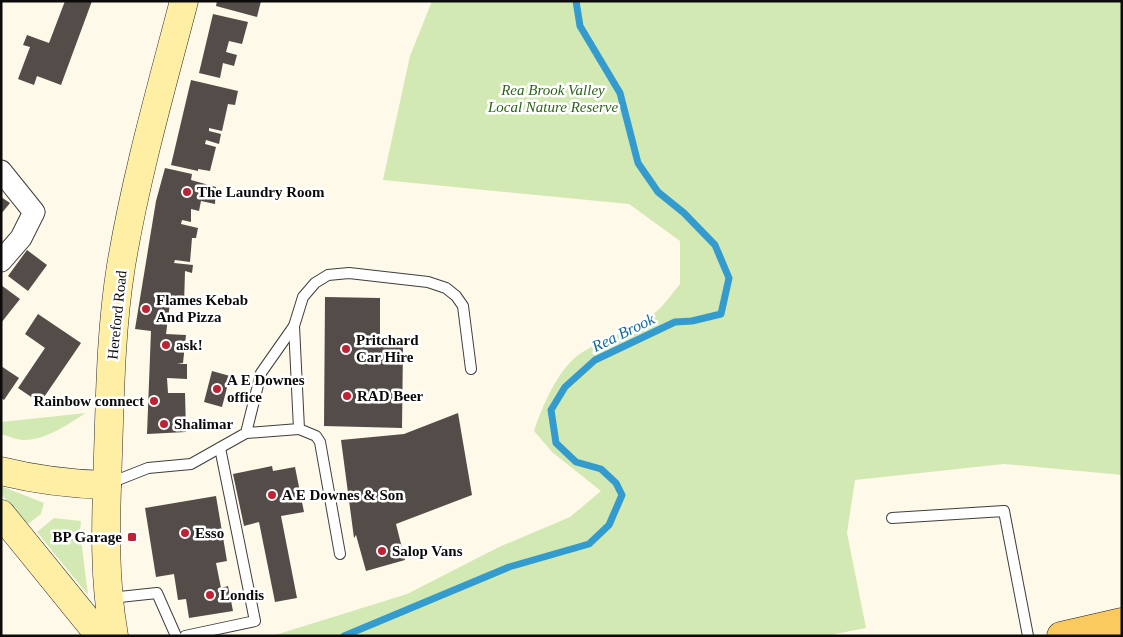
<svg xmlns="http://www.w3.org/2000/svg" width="1123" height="637" viewBox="0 0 1123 637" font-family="'Times New Roman',serif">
<rect width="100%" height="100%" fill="#fff9ea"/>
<g fill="#d3e9b4">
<path d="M432,1H1122V475L1004,464L855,480L847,533L866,628L825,636H272L407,594L499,547L570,517L601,491L552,452L534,431C542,407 558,368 581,353C605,338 636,329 658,310C666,303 673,292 680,284V241L629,204L383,180L410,56Z"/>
<path d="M86,413C68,424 47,440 24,440C17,440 8,436 1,434V422Z"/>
<path d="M1,486L44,503L41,514L28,524L1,494Z"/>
<path d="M54,518L81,521L80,531L88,595L37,532Z"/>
</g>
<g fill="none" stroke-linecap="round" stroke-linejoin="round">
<path stroke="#349bce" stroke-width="7" d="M344,636L509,567L589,544L609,525L622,495L616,483L601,469L576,462L556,443L551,410L565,387L595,360L675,322L692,321L721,314L729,278L715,245L684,213L658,192L638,163L620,93L580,26L576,1"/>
</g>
<g fill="#544c48">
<path d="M65,1H92L61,85L37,76L34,85L18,79L30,47L23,45L27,35L49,43Z"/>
<path d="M217,1H261L257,17L216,6Z"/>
<path d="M213,14L248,22L242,44L229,41L226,52L237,55L234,66L223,63L220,78L199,73Z"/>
<path d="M191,80L238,91L235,105L228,104L222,131L209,128V131L221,134L219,144L206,140L205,144L216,147L210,171L198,169V171L171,165Z"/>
<path d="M165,168L192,174L191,180L216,187L215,204L201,201L199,211L191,209V222L182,220L181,224L198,228L196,238H192L190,262L175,260L174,263L193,265L192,273L185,271L184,305L170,303L166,334L186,335L183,363L177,364H187V379L167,378L168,393H185L186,432L147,434L151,331L135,329L156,201Z"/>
<path d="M1,197L10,203L1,214Z"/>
<path d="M27,250L47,265L28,291L8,276Z"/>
<path d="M1,285L20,299L1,323Z"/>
<path d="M325,297L380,298V346H403L402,428L324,426Z"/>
<path d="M38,314L81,343L40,403L18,388L45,348L25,334Z"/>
<path d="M1,366L19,378L4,400L1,398Z"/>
<path d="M212,371L230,376L222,407L204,402Z"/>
<path d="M458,413L472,495L396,524L405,560L366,571L356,535L354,538L341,440L404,434Z"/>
<path d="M272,466L273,471L295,467L304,512L281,516L297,598L275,602L259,522L244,526L233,474Z"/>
<path d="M216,496L227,561L216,563L221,588L228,586L233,611L189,618L186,599L178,600L174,574L156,577L145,508Z"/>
</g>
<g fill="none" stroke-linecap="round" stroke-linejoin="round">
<defs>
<g id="lane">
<path d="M299,429L316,436L320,442L340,554"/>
<path d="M246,433L299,429L294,326"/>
<path d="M110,483L148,468L191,464L246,433L261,373L294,326L303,297L315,283L328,275L349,273L428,282L446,288L456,296L463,306L471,369"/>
<path d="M892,518L1004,511L1028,636"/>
<path d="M110,598L157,593L176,636"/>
<path d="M185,636L255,621L220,448"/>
</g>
<path id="street" d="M1,171L34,212L21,238L1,261"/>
<g id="secondary">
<path d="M1,471C37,480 71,484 107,485"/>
<path d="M1,514L100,636"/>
<path d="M114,636C103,573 106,518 108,455C110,392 111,328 121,266C136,176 161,89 184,1"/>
</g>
<path id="primary" d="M1061,636L1122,622"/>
</defs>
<use href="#lane" stroke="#3e3e3e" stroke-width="12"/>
<use href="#street" stroke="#3e3e3e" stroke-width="23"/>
<use href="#secondary" stroke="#2d2d2d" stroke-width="29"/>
<use href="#primary" stroke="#1c1c1c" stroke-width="29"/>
<use href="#lane" stroke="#fff" stroke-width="10"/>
<use href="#street" stroke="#fff" stroke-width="21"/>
<use href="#secondary" stroke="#ffefa5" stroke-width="28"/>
<use href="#primary" stroke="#faca5e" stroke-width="28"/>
</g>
<g fill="#bc2334" stroke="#fff" stroke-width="2">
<circle cx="187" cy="192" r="5"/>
<circle cx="146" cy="309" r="5"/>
<circle cx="166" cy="345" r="5"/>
<circle cx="346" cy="349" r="5"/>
<circle cx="217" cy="389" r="5"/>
<circle cx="347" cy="396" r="5"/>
<circle cx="154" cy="401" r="5"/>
<circle cx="164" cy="424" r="5"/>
<circle cx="272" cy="495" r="5"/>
<circle cx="185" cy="533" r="5"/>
<rect x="127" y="532" width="10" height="10" rx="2.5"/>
<circle cx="382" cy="551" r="5"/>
<circle cx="210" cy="595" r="5"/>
</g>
<g text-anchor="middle" stroke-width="5" stroke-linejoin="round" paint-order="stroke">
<g font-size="15" font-style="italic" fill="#2f631c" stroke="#fff">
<text x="553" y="95">Rea Brook Valley<tspan x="553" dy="17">Local Nature Reserve</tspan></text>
</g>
<g font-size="15" font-weight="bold" fill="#0b0b0b" stroke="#fff" text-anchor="start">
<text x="197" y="197">The Laundry Room</text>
<text x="156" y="305">Flames Kebab<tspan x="156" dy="17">And Pizza</tspan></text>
<text x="356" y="345">Pritchard<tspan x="356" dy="17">Car Hire</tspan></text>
<text x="176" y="350">ask!</text>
<text x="227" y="385">A E Downes<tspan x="227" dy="17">office</tspan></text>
<text x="357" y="401">RAD Beer</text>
<text x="144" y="406" text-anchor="end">Rainbow connect</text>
<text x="174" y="429">Shalimar</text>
<text x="282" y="500">A E Downes &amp; Son</text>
<text x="195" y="538">Esso</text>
<text x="122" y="542" text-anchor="end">BP Garage</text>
<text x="392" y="556">Salop Vans</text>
<text x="220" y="600">Londis</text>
</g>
<g font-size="15" fill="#0b0b0b" stroke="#fff">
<text transform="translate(117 315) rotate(-84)" y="5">Hereford Road</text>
</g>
<g font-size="16" font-style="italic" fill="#146b9d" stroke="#fff">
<text transform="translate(623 332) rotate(-26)" y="6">Rea Brook</text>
</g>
</g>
<rect width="1123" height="637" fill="none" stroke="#0b0b0b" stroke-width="5"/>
</svg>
